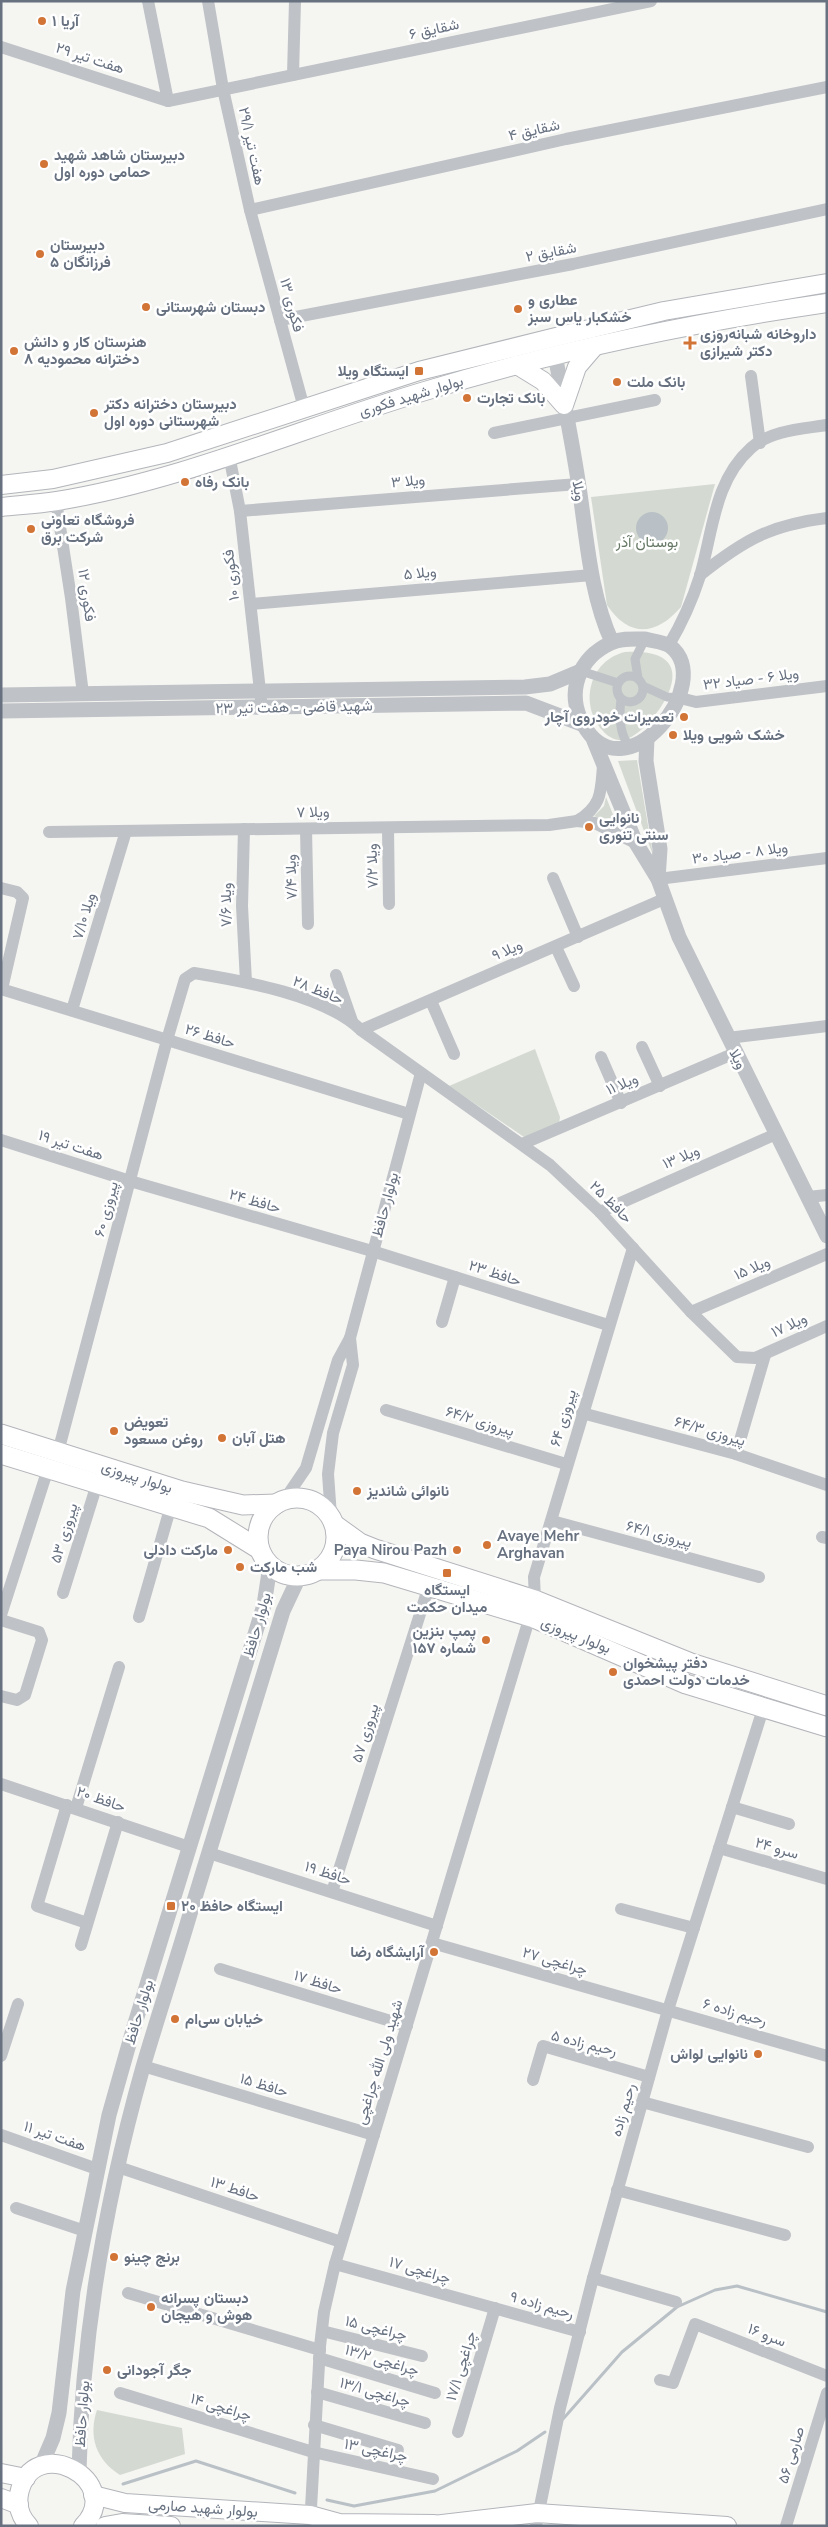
<svg xmlns="http://www.w3.org/2000/svg" width="828" height="2527" viewBox="0 0 828 2527" font-family="'Nunito Sans',Vazirmatn,sans-serif">
<rect width="100%" height="100%" fill="#f5f5f2"/>
<g fill="#d4dad2">
<path d="M715,484L681,607C656,636 629,638 607,605L591,497Z"/>
<path d="M625,652C722,646 644,740 623,740C616,741 608,737 603,731C578,704 590,660 625,652Z"/>
<path d="M637,760L653,855L618,761Z"/>
<path d="M606,797L618,827L594,816L604,806Z"/>
<path d="M535,1049L560,1117L559,1124L524,1137L449,1086Z"/>
<path d="M97,2410L182,2428L185,2454L120,2475C96,2460 88,2436 97,2410Z"/>
</g>
<circle fill="#b9c1c6" cx="652" cy="528" r="16"/>
<g fill="none" stroke-linecap="round" stroke-linejoin="round">
<g stroke="#b9c1c6" stroke-width="3">
<path d="M563,2419L622,2352L677,2307L715,2290L737,2286L827,2312"/>
<path d="M123,2484L196,2461L295,2493"/>
<path d="M327,2500L354,2506L435,2491L517,2451L545,2432"/>
</g>
<defs>
<g id="secondary">
<path d="M517,365L543,381L564,405L577,367L595,346"/>
<path d="M1,485L53,479L167,453L419,371L552,338L664,311L827,283"/>
<path d="M1,507C20,505 38,504 57,501C182,481 304,427 425,391C556,351 691,323 827,303"/>
<path d="M1,2473L26,2478"/>
<path d="M93,2495L125,2503L310,2515L339,2523L434,2524"/>
<path d="M1,2498L19,2505"/>
<path d="M29,2526C20,2517 17,2505 19,2494C32,2430 127,2481 83,2526"/>
<path d="M105,2526L122,2523L171,2526"/>
<path d="M425,2526L537,2513L727,2526"/>
</g>
<g id="primary">
<path d="M1,1434L182,1491L243,1505L276,1504"/>
<path d="M1,1454L209,1518L259,1549"/>
<circle cx="297" cy="1537" r="39"/>
<path d="M335,1525L360,1543L375,1549L535,1600L691,1663L827,1706"/>
<path d="M319,1570H356L384,1573L534,1618L686,1684L827,1727"/>
</g>
</defs>
<use href="#secondary" stroke="#b2b5ba" stroke-width="20"/>
<use href="#primary" stroke="#b3b5ba" stroke-width="21"/>
<g stroke="#bfc2c6" stroke-width="9">
<path d="M581,671L618,683"/>
<circle cx="630" cy="689" r="13"/>
<path d="M638,678L635,659L645,639"/>
<path d="M643,686L667,697L680,698"/>
<path d="M621,699C619,715 619,736 631,748"/>
</g>
<g stroke="#bfc2c6" stroke-width="12">
<path d="M148,1L168,101"/>
<path d="M208,1L223,89L250,210L304,408"/>
<path d="M1,47L168,101L651,1"/>
<path d="M293,75L295,1"/>
<path d="M250,210L566,139L827,87"/>
<path d="M280,320L573,264L827,209"/>
<path d="M751,376L760,443"/>
<path d="M494,433L655,400"/>
<path d="M229,455L240,511L261,700"/>
<path d="M56,501L71,598L83,694"/>
<path d="M240,511L578,484"/>
<path d="M700,575C744,540 770,525 827,518"/>
<path d="M251,604L592,575"/>
<path d="M669,645C682,623 692,601 700,576C713,531 714,481 751,448C771,430 802,429 827,425"/>
<path d="M680,698L696,702L827,686"/>
<path d="M603,765C601,792 602,806 577,821L595,823L636,843"/>
<path d="M388,828L389,904"/>
<path d="M244,829L242,906L246,982"/>
<path d="M306,829L308,924"/>
<path d="M49,832L549,825L577,821"/>
<path d="M553,878L578,937"/>
<path d="M658,879L827,858"/>
<path d="M1,888L17,892L23,898L2,989"/>
<path d="M556,947L574,986"/>
<path d="M336,975L352,1021"/>
<path d="M1,989L409,1114"/>
<path d="M431,1001L454,1054"/>
<path d="M72,1010L126,831"/>
<path d="M361,1030L664,899"/>
<path d="M728,1038L827,1026"/>
<path d="M642,1047L660,1086"/>
<path d="M601,1057L621,1103"/>
<path d="M1,1140L130,1181L372,1251L608,1325"/>
<path d="M522,1144L735,1053"/>
<path d="M808,1197L827,1195"/>
<path d="M600,1212L776,1134"/>
<path d="M691,1312L827,1254"/>
<path d="M442,1322L455,1277"/>
<path d="M386,1410L566,1464"/>
<path d="M582,1413L736,1454L827,1485"/>
<path d="M58,1452L167,1040L185,979L194,973C243,981 325,995 361,1030L550,1165L600,1212L691,1312L737,1357L755,1358L827,1326"/>
<path d="M736,1454L765,1355"/>
<path d="M285,1499L306,1468L338,1360L350,1338L421,1073"/>
<path d="M331,1516L328,1474L333,1433L353,1365L350,1338"/>
<path d="M552,1521L759,1577"/>
<path d="M822,1537L827,1538"/>
<path d="M63,1593L97,1484"/>
<path d="M535,1600L534,1577L633,1248"/>
<path d="M1,1615L45,1478L52,1470"/>
<path d="M139,1617L168,1516L175,1507"/>
<path d="M1,1620L39,1632L42,1640L25,1695L17,1700L1,1696"/>
<path d="M1,1784L189,1847"/>
<path d="M67,1805L37,1906L87,1923"/>
<path d="M732,1807L789,1824"/>
<path d="M76,1808L119,1667"/>
<path d="M719,1848L827,1879"/>
<path d="M209,1853L437,1926"/>
<path d="M332,1892L426,1595L436,1589"/>
<path d="M621,1909L694,1928"/>
<path d="M432,1943L827,2056"/>
<path d="M81,1945L118,1822"/>
<path d="M220,1969L407,2026"/>
<path d="M1,2056L18,2004"/>
<path d="M143,2066L374,2135"/>
<path d="M533,2080L543,2046L649,2077"/>
<path d="M642,2102L808,2147"/>
<path d="M1,2135L97,2169"/>
<path d="M118,2167L341,2242"/>
<path d="M617,2190L785,2235"/>
<path d="M16,2208L85,2231"/>
<path d="M335,2264L580,2332"/>
<path d="M593,2278L676,2302"/>
<path d="M128,2293L320,2350"/>
<path d="M322,2331L422,2356"/>
<path d="M319,2358L435,2393"/>
<path d="M660,2380L673,2383L695,2324L827,2376"/>
<path d="M317,2392L425,2423"/>
<path d="M120,2393L313,2452L433,2479"/>
<path d="M314,2425L398,2450"/>
<path d="M458,2432L495,2308"/>
<path d="M310,2526L320,2346L324,2312L335,2264L527,1626L534,1618"/>
<path d="M536,2526L560,2408L593,2278L668,2010L763,1709"/>
<path d="M786,2526L827,2393"/>
</g>
<g stroke="#bfc2c6" stroke-width="15">
<path d="M553,345C562,392 572,439 579,487C587,539 590,594 612,642"/>
<path d="M645,639C652,641 664,642 670,646C718,682 624,799 583,724C566,693 578,658 611,643C621,638 634,639 645,639Z"/>
<path d="M1,695L525,687L550,684L581,671"/>
<path d="M1,711L526,703L584,725"/>
<path d="M647,739L646,761L660,849L658,879"/>
<path d="M594,741L636,843L658,879L679,937L827,1236"/>
<path d="M41,2466L53,2438L59,2413L73,2291L109,2115L133,2030L264,1605L270,1566"/>
<path d="M79,2471C82,2335 106,2198 143,2067C158,2016 175,1965 190,1914C221,1813 252,1712 283,1611L299,1577"/>
</g>
<use href="#secondary" stroke="#fff" stroke-width="18"/>
<use href="#primary" stroke="#fff" stroke-width="19"/>
</g>
<g fill="#d27435" stroke="#fff" stroke-width="2">
<circle cx="42" cy="21" r="5"/>
<circle cx="44" cy="164" r="5"/>
<circle cx="40" cy="254" r="5"/>
<circle cx="146" cy="307" r="5"/>
<circle cx="518" cy="309" r="5"/>
<path d="M687.5 335.5h5v5h5v5h-5v5h-5v-5h-5v-5h5z"/>
<circle cx="14" cy="351" r="5"/>
<rect x="414" y="366" width="10" height="10" rx="2.5"/>
<circle cx="617" cy="382" r="5"/>
<circle cx="467" cy="398" r="5"/>
<circle cx="94" cy="413" r="5"/>
<circle cx="185" cy="482" r="5"/>
<circle cx="31" cy="529" r="5"/>
<circle cx="684" cy="717" r="5"/>
<circle cx="673" cy="735" r="5"/>
<circle cx="589" cy="827" r="5"/>
<circle cx="114" cy="1431" r="5"/>
<circle cx="222" cy="1438" r="5"/>
<circle cx="357" cy="1491" r="5"/>
<circle cx="487" cy="1545" r="5"/>
<circle cx="228" cy="1550" r="5"/>
<circle cx="457" cy="1550" r="5"/>
<circle cx="240" cy="1567" r="5"/>
<rect x="442" y="1568" width="10" height="10" rx="2.5"/>
<circle cx="486" cy="1640" r="5"/>
<circle cx="613" cy="1672" r="5"/>
<rect x="166" y="1901" width="10" height="10" rx="2.5"/>
<circle cx="434" cy="1952" r="5"/>
<circle cx="175" cy="2019" r="5"/>
<circle cx="758" cy="2054" r="5"/>
<circle cx="114" cy="2257" r="5"/>
<circle cx="151" cy="2307" r="5"/>
<circle cx="107" cy="2370" r="5"/>
</g>
<g text-anchor="middle" stroke-width="5" stroke-linejoin="round" paint-order="stroke">
<g font-size="15" font-weight="bold" fill="#677180" stroke="#fff" text-anchor="start">
<text x="52" y="26">آریا ۱</text>
<text x="54" y="160">دبیرستان شاهد شهید<tspan x="54" dy="17">حمامی دوره اول</tspan></text>
<text x="50" y="250">دبیرستان<tspan x="50" dy="17">فرزانگان ۵</tspan></text>
<text x="528" y="305">عطاری و<tspan x="528" dy="17">خشکبار یاس سبز</tspan></text>
<text x="156" y="312">دبستان شهرستانی</text>
<text x="700" y="339">داروخانه شبانه‌روزی<tspan x="700" dy="17">دکتر شیرازی</tspan></text>
<text x="24" y="347">هنرستان کار و دانش<tspan x="24" dy="17">دخترانه محمودیه ۸</tspan></text>
<text x="409" y="376" text-anchor="end">ایستگاه ویلا</text>
<text x="627" y="387">بانک ملت</text>
<text x="477" y="403">بانک تجارت</text>
<text x="104" y="409">دبیرستان دخترانه دکتر<tspan x="104" dy="17">شهرستانی دوره اول</tspan></text>
<text x="195" y="487">بانک رفاه</text>
<text x="41" y="525">فروشگاه تعاونی<tspan x="41" dy="17">شرکت برق</tspan></text>
<text x="674" y="722" text-anchor="end">تعمیرات خودروی آچار</text>
<text x="683" y="740">خشک شویی ویلا</text>
<text x="599" y="823">نانوایی<tspan x="599" dy="17">سنتی تنوری</tspan></text>
<text x="124" y="1427">تعویض<tspan x="124" dy="17">روغن مسعود</tspan></text>
<text x="232" y="1443">هتل آبان</text>
<text x="367" y="1496">نانوائی شاندیز</text>
<text x="497" y="1541">Avaye Mehr<tspan x="497" dy="17">Arghavan</tspan></text>
<text x="218" y="1555" text-anchor="end">مارکت دادلی</text>
<text x="447" y="1555" text-anchor="end">Paya Nirou Pazh</text>
<text x="250" y="1572">شب مارکت</text>
<text x="447" y="1595" text-anchor="middle">ایستگاه<tspan x="447" dy="17">میدان حکمت</tspan></text>
<text x="476" y="1636" text-anchor="end">پمپ بنزین<tspan x="476" dy="17">شماره ۱۵۷</tspan></text>
<text x="623" y="1668">دفتر پیشخوان<tspan x="623" dy="17">خدمات دولت احمدی</tspan></text>
<text x="181" y="1911">ایستگاه حافظ ۲۰</text>
<text x="424" y="1957" text-anchor="end">آرایشگاه رضا</text>
<text x="185" y="2024">خیابان سی‌ام</text>
<text x="748" y="2059" text-anchor="end">نانوایی لواش</text>
<text x="124" y="2262">برنج چینو</text>
<text x="161" y="2303">دبستان پسرانه<tspan x="161" dy="17">هوش و هیجان</tspan></text>
<text x="117" y="2375">جگر آجودانی</text>
</g>
<g font-size="15" fill="#677180" stroke="#fff">
<text transform="translate(434 29) rotate(-12)" y="5">شقایق ۶</text>
<text transform="translate(90 58) rotate(18)" y="5">هفت تیر ۲۹</text>
<text transform="translate(534 130) rotate(-13)" y="5">شقایق ۴</text>
<text transform="translate(252 146) rotate(78)" y="5">هفت تیر ۲۹/۱</text>
<text transform="translate(551 252) rotate(-11)" y="5">شقایق ۲</text>
<text transform="translate(292 305) rotate(75)" y="5">فکوری ۱۳</text>
<text transform="translate(411 396) rotate(-17)" y="5">بولوار شهید فکوری</text>
<text transform="translate(408 481) rotate(-5)" y="5">ویلا ۳</text>
<text transform="translate(579 491) rotate(81)" y="5">ویلا</text>
<text transform="translate(420 573) rotate(-5)" y="5">ویلا ۵</text>
<text transform="translate(231 575) rotate(-97)" y="5">فکوری ۱۰</text>
<text transform="translate(87 595) rotate(82)" y="5">فکوری ۱۲</text>
<text transform="translate(751 679) rotate(-7)" y="5">ویلا ۶ - صیاد ۳۲</text>
<text transform="translate(294 707) rotate(-1)" y="5">شهید قاضی - هفت تیر ۲۳</text>
<text transform="translate(313 812) rotate(-1)" y="5">ویلا ۷</text>
<text transform="translate(740 853) rotate(-7)" y="5">ویلا ۸ - صیاد ۳۰</text>
<text transform="translate(372 866) rotate(-91)" y="5">ویلا ۷/۲</text>
<text transform="translate(291 877) rotate(-91)" y="5">ویلا ۷/۴</text>
<text transform="translate(226 905) rotate(-90)" y="5">ویلا ۷/۶</text>
<text transform="translate(84 916) rotate(-73)" y="5">ویلا ۷/۱۰</text>
<text transform="translate(507 950) rotate(-23)" y="5">ویلا ۹</text>
<text transform="translate(318 990) rotate(22)" y="5">حافظ ۲۸</text>
<text transform="translate(210 1036) rotate(17)" y="5">حافظ ۲۶</text>
<text transform="translate(738 1059) rotate(64)" y="5">ویلا</text>
<text transform="translate(622 1084) rotate(-23)" y="5">ویلا ۱۱</text>
<text transform="translate(71 1145) rotate(18)" y="5">هفت تیر ۱۹</text>
<text transform="translate(681 1157) rotate(-23)" y="5">ویلا ۱۳</text>
<text transform="translate(255 1201) rotate(16)" y="5">حافظ ۲۴</text>
<text transform="translate(611 1202) rotate(45)" y="5">حافظ ۲۵</text>
<text transform="translate(385 1205) rotate(-75)" y="5">بولوار حافظ</text>
<text transform="translate(106 1209) rotate(-75)" y="5">پیروزی ۶۰</text>
<text transform="translate(752 1268) rotate(-23)" y="5">ویلا ۱۵</text>
<text transform="translate(495 1273) rotate(18)" y="5">حافظ ۲۳</text>
<text transform="translate(789 1325) rotate(-25)" y="5">ویلا ۱۷</text>
<text transform="translate(563 1418) rotate(-73)" y="5">پیروزی ۶۴</text>
<text transform="translate(480 1421) rotate(17)" y="5">پیروزی ۶۴/۲</text>
<text transform="translate(710 1431) rotate(16)" y="5">پیروزی ۶۴/۳</text>
<text transform="translate(137 1477) rotate(18)" y="5">بولوار پیروزی</text>
<text transform="translate(64 1533) rotate(-73)" y="5">پیروزی ۵۳</text>
<text transform="translate(659 1534) rotate(15)" y="5">پیروزی ۶۴/۱</text>
<text transform="translate(257 1625) rotate(-74)" y="5">بولوار حافظ</text>
<text transform="translate(576 1635) rotate(22)" y="5">بولوار پیروزی</text>
<text transform="translate(365 1733) rotate(-73)" y="5">پیروزی ۵۷</text>
<text transform="translate(101 1799) rotate(19)" y="5">حافظ ۲۰</text>
<text transform="translate(777 1848) rotate(16)" y="5">سرو ۲۴</text>
<text transform="translate(328 1873) rotate(18)" y="5">حافظ ۱۹</text>
<text transform="translate(555 1961) rotate(16)" y="5">چراغچی ۲۷</text>
<text transform="translate(318 1982) rotate(17)" y="5">حافظ ۱۷</text>
<text transform="translate(139 2012) rotate(-73)" y="5">بولوار حافظ</text>
<text transform="translate(735 2012) rotate(16)" y="5">رحیم زاده ۶</text>
<text transform="translate(584 2043) rotate(14)" y="5">رحیم زاده ۵</text>
<text transform="translate(379 2062) rotate(-73)" y="5">شهید ولی الله چراغچی</text>
<text transform="translate(264 2085) rotate(17)" y="5">حافظ ۱۵</text>
<text transform="translate(623 2110) rotate(-74)" y="5">رحیم زاده</text>
<text transform="translate(55 2136) rotate(19)" y="5">هفت تیر ۱۱</text>
<text transform="translate(235 2189) rotate(18)" y="5">حافط ۱۳</text>
<text transform="translate(420 2270) rotate(16)" y="5">چراغچی ۱۷</text>
<text transform="translate(542 2305) rotate(16)" y="5">رحیم زاده ۹</text>
<text transform="translate(376 2328) rotate(14)" y="5">چراغچی ۱۵</text>
<text transform="translate(767 2335) rotate(22)" y="5">سرو ۱۶</text>
<text transform="translate(382 2360) rotate(17)" y="5">چراغچی ۱۳/۲</text>
<text transform="translate(461 2366) rotate(-73)" y="5">چراغچی ۱۷/۱</text>
<text transform="translate(375 2392) rotate(16)" y="5">چراغچی ۱۳/۱</text>
<text transform="translate(221 2407) rotate(17)" y="5">چراغچی ۱۴</text>
<text transform="translate(82 2414) rotate(-86)" y="5">بولوار حافظ</text>
<text transform="translate(376 2450) rotate(12)" y="5">چراغچی ۱۳</text>
<text transform="translate(791 2455) rotate(-73)" y="5">صارمی ۵۶</text>
<text transform="translate(203 2508) rotate(4)" y="5">بولوار شهید صارمی</text>
</g>
<g font-size="15" fill="#667865" stroke="#fff">
<text x="647" y="547">بوستان آذر</text>
</g>
</g>
<rect width="828" height="2527" fill="none" stroke="#677180" stroke-width="5"/>
</svg>
